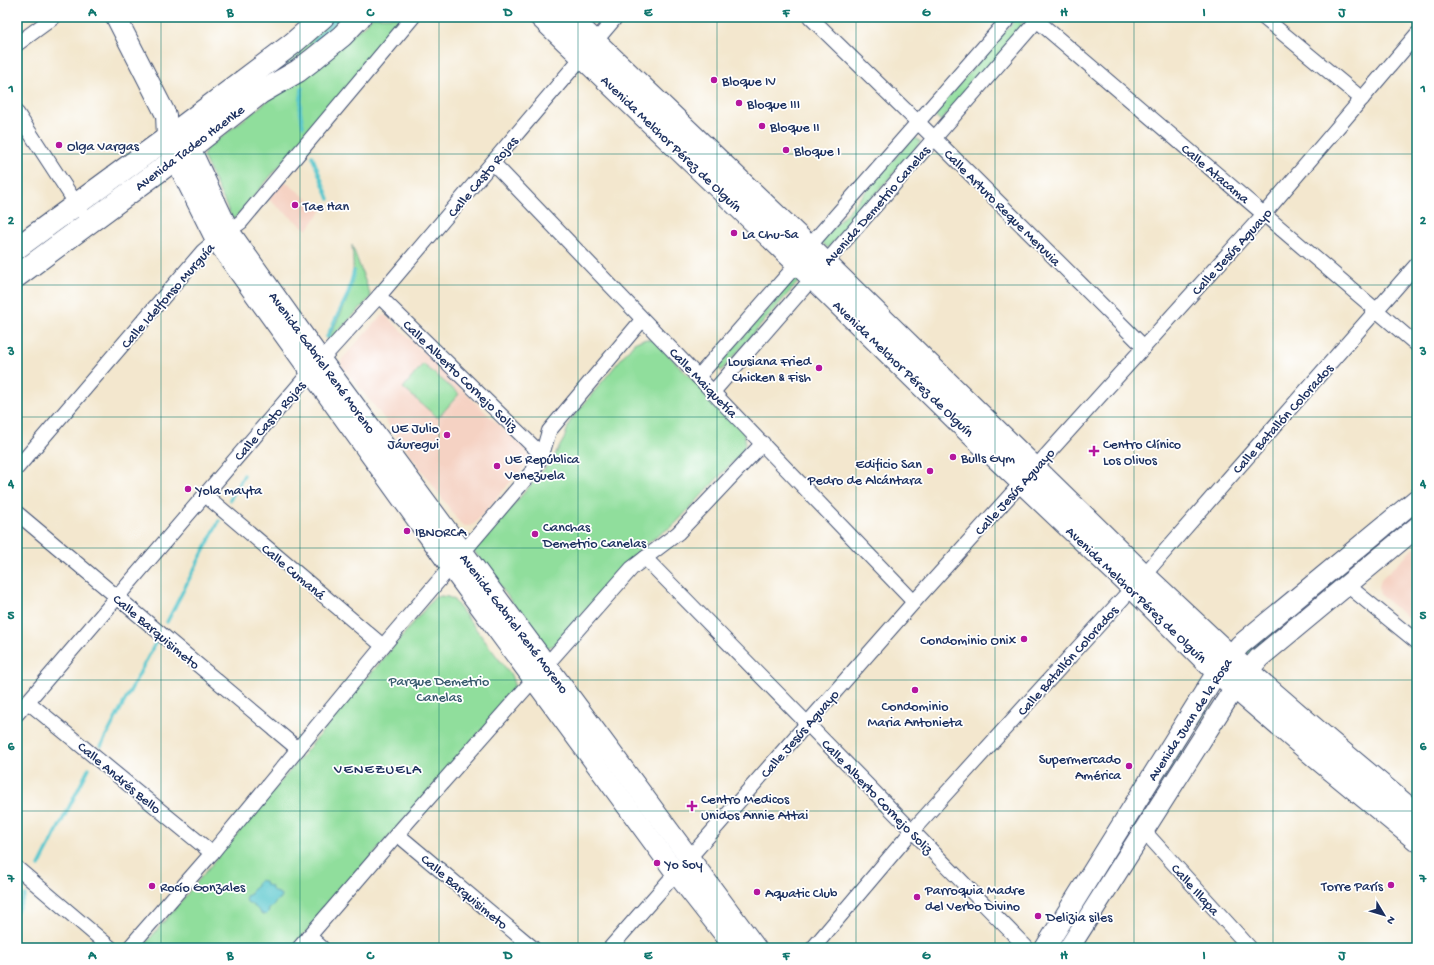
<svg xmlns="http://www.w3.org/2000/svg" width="1434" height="965" viewBox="0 0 1434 965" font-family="'Gochi Hand',sans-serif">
<rect width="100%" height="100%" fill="#fff"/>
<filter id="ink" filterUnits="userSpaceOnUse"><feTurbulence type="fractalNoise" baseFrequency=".025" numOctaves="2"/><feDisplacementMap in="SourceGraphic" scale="8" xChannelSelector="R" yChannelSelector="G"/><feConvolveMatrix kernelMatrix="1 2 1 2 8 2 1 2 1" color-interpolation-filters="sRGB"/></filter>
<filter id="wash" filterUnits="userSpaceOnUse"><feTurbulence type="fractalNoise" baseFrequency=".012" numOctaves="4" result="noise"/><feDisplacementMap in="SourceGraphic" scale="16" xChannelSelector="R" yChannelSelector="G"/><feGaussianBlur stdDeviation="0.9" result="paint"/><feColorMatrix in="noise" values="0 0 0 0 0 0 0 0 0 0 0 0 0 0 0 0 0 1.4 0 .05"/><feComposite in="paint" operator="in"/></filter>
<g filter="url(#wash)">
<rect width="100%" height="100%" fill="#f3e7ce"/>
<g fill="#f5d2c3">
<path d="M283,180L322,210L307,230L268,199Z"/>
<path d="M385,315L526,451L529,456L528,462L475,523L471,526H465L460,523L377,409L341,365L342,359L380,317Z"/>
<path d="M1417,545V625L1380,595L1379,587L1381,579Z"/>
</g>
<g fill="#90de9c" stroke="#56867d">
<path d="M333,17H347L314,48L259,84Z"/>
<path d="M372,17H406L235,218H232L203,156L206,149L366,24Z"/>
<path d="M1016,19L1025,26L941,121L933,114Z"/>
<path d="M914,137L921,142L828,248L821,242Z"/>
<path d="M352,245L371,297L326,344C334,326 349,301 352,283C354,270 353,258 352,245Z"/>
<path d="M796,276L800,280L721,371L717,367Z"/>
<path d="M647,339L655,341L743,432C746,440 746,444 742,452L675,524L649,542L632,557L555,645L546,648L474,551L552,460L564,439L570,421L634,343L641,340Z"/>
<path d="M423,364L459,394L438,418L403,388Z"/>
<path d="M1417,509V516L1248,655L1245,650Z"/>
<path d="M441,596L448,597L453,599L511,675L514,684V693L292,948H142L434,598Z"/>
<path d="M1210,698L1214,701L1065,937L1061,934Z"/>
</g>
<path fill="#5ac7ce" stroke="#3a7b96" d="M261,880L265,882L266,885L270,886L274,892L279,893L281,896L280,899L276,901L274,905L269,909L268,913L266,915L262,914C258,909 253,905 247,902L246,899V896L251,894L252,890L257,886V883Z"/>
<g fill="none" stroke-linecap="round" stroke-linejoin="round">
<g stroke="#5ac7ce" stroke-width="3.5">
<path d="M311,49L315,41L338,17"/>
<path d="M302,88L300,110L303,126"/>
<path d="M312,156L329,199"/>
<path d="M327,337L348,294L354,271"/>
<path d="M230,500L244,475"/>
<path d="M167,622L219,521"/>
<path d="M101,746L156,642"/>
<path d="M39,866L89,768"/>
<path d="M17,911L25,895"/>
</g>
</g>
</g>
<g filter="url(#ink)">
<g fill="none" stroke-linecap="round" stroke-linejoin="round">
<defs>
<g id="street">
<path d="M810,17L934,138L1144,347"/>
<path d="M1033,17L1417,345"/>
<path d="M1263,17L1362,99"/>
<path d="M17,44L54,17"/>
<path d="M17,113L81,211"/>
<path d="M493,163L914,602"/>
<path d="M379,296L542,455"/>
<path d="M698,377L797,264L812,243L1010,17"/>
<path d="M713,392L1040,17"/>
<path d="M17,468L203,251L216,240L241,222L413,17"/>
<path d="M205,495L383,646"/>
<path d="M17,513L298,749"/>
<path d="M645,558L1027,948"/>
<path d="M1347,585L1417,642"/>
<path d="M28,702L212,853"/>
<path d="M17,714L311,371L379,296L616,17"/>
<path d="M1143,830L1250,948"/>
<path d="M397,834L533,948"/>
<path d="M17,868L111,948"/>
<path d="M309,936L322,948"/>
<path d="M129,948L212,853L383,646L535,468L542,455L549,431L642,320"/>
<path d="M299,948L397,834L632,568L678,533L763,443"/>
<path d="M610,948L914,602L1264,214L1417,34"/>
<path d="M813,948L912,831L1144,575L1417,264"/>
</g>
<g id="secondary">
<path d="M116,17L166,115L167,137L175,158L216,240L451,567L676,873L735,948"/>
<path d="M184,132L190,148L229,231L321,360L756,948"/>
<path d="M1045,948L1217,672L1240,645L1417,499"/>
<path d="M1069,948L1235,687L1259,658L1417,527"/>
</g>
<g id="primary">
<path d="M17,248L182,127L292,44L323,17"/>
<path d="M17,276L190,148L260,93L298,71L311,61L342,36L360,17"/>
</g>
<g id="highway">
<path d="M541,17L791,257L968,431L1132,587L1217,672L1317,758L1417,840"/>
<path d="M569,17L809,247L1144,575L1230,656L1330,742L1417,815"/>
</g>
</defs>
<use href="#street" stroke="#3b4b6f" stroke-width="16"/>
<use href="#secondary" stroke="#3b4b6f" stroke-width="22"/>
<use href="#primary" stroke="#3b4b6f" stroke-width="24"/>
<use href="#highway" stroke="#3b4b6f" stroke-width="24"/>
<use href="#street" stroke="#fff" stroke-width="14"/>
<use href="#secondary" stroke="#fff" stroke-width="20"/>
<use href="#primary" stroke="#fff" stroke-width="22"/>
<use href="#highway" stroke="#fff" stroke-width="22"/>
</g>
</g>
<path fill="none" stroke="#0f766e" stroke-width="1" stroke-opacity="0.55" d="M161,17V948M300,17V948M439,17V948M578,17V948M717,17V948M856,17V948M995,17V948M1134,17V948M1273,17V948M17,154H1417M17,285H1417M17,417H1417M17,548H1417M17,680H1417M17,811H1417"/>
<g fill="#b5179e" stroke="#fff" stroke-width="1.5">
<circle cx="714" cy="80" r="4"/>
<circle cx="739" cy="103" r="4"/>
<circle cx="762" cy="126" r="4"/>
<circle cx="59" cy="145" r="4"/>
<circle cx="786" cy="150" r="4"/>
<circle cx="295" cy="205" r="4"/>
<circle cx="734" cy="233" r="4"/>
<circle cx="819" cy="368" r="4"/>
<circle cx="447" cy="435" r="4"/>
<path d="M1092 445h4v4h4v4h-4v4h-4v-4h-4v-4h4z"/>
<circle cx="953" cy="457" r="4"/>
<circle cx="497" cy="466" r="4"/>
<circle cx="930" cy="471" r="4"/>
<circle cx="188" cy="489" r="4"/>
<circle cx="407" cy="531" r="4"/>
<circle cx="535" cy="534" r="4"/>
<circle cx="1024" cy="639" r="4"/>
<circle cx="915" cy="690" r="4"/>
<circle cx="1129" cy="766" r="4"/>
<path d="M690 800h4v4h4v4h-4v4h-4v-4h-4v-4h4z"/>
<circle cx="657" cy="863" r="4"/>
<circle cx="1391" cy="885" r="4"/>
<circle cx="152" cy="886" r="4"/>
<circle cx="757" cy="892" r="4"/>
<circle cx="917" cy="897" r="4"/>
<circle cx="1038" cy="916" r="4"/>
</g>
<g text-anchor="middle" stroke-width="3.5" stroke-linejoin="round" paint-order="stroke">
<g font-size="14" fill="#1b2f5e" stroke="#fff" text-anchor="start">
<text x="722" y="85">Bloque IV</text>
<text x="747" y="108">Bloque III</text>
<text x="770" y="131">Bloque II</text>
<text x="67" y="150">Olga Vargas</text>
<text x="794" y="155">Bloque I</text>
<text x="303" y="210">Tae Han</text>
<text x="742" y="238">La Chu-Sa</text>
<text x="811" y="365" text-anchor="end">Lousiana Fried<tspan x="811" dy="16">Chicken &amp; Fish</tspan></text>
<text x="439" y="432" text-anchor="end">UE Julio<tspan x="439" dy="16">Jáuregui</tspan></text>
<text x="1103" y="448">Centro Clínico<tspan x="1103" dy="16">Los Olivos</tspan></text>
<text x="961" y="462">Bulls Gym</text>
<text x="505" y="463">UE República<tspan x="505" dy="16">Venezuela</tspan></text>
<text x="922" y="468" text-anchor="end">Edificio San<tspan x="922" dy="16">Pedro de Alcántara</tspan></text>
<text x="196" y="494">Yola mayta</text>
<text x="543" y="531">Canchas<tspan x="543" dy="16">Demetrio Canelas</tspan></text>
<text x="415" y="536">IBNORCA</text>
<text x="1016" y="644" text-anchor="end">Condominio Onix</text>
<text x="915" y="710" text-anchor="middle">Condominio<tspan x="915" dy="16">Maria Antonieta</tspan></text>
<text x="1121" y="763" text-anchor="end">Supermercado<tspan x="1121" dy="16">América</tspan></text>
<text x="701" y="803">Centro Medicos<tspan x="701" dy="16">Unidos Annie Attai</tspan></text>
<text x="665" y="868">Yo Soy</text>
<text x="1383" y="890" text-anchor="end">Torre París</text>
<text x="160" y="891">Rocío Gonzales</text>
<text x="925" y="894">Parroquia Madre<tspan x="925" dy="16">del Verbo Divino</tspan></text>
<text x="765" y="897">Aquatic Club</text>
<text x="1046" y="921">Delizia siles</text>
</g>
<g font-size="14" fill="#1b2f5e" stroke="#fff">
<text transform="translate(672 143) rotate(44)" y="5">Avenida Melchor Pérez de Olguín</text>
<text transform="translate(189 147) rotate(-37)" y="5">Avenida Tadeo Haenke</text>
<text transform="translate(1216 173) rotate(40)" y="5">Calle Atacama</text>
<text transform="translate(482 176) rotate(-50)" y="5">Calle Casto Rojas</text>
<text transform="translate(876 205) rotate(-49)" y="5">Avenida Demetrio Canelas</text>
<text transform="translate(1003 207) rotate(45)" y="5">Calle Arturo Reque Meruvia</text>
<text transform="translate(1231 251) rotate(-48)" y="5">Calle Jesús Aguayo</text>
<text transform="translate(167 295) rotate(-49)" y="5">Calle Idelfonso Murguía</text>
<text transform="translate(323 362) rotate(54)" y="5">Avenida Gabriel René Moreno</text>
<text transform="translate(904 368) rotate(44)" y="5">Avenida Melchor Pérez de Olguín</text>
<text transform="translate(461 375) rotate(44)" y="5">Calle Alberto Cornejo Soliz</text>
<text transform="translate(704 382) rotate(46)" y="5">Calle Maiquetía</text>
<text transform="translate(1282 418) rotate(-48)" y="5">Calle Batallón Colorados</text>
<text transform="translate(269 420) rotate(-49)" y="5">Calle Casto Rojas</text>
<text transform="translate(1014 491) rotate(-48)" y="5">Calle Jesús Aguayo</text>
<text transform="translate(294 571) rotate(40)" y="5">Calle Cumaná</text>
<text transform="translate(1137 594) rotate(44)" y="5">Avenida Melchor Pérez de Olguín</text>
<text transform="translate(515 623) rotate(53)" y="5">Avenida Gabriel René Moreno</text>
<text transform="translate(157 631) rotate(40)" y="5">Calle Barquisimeto</text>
<text transform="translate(1067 660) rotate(-48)" y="5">Calle Batallón Colorados</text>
<text transform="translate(1189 719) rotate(-57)" y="5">Avenida Juan de la Rosa</text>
<text transform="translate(799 733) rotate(-49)" y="5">Calle Jesús Aguayo</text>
<text transform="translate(120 777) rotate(40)" y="5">Calle Andrés Bello</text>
<text transform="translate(878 796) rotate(46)" y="5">Calle Alberto Cornejo Soliz</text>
<text transform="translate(1196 889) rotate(48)" y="5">Calle Illapa</text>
<text transform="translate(465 891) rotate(40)" y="5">Calle Barquisimeto</text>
</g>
<g font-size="14" fill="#385b6e" stroke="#fff">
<text x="439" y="685">Parque Demetrio<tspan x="439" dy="16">Canelas</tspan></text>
</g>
<g font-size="15" letter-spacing="1" fill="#1b2f5e" stroke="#fff">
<text x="378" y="773">VENEZUELA</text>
</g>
</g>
<rect width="1434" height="965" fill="none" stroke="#fff" stroke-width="44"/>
<g transform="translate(1384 915) rotate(128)" stroke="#ffffff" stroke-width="3" paint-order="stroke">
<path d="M0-3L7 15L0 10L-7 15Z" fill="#1b2f5e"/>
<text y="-6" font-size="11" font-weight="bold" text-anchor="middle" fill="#1b2f5e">N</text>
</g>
<rect x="22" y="22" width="1390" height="921" fill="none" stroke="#0f766e" stroke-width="1.5"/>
<g font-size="13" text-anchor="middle" font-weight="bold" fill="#0f766e">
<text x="92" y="16">A</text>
<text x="230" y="16">B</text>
<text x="370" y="16">C</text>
<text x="508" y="16">D</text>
<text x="648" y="16">E</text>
<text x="786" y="16">F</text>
<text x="926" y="16">G</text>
<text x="1064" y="16">H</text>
<text x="1204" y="16">I</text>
<text x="1342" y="16">J</text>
<text x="11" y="92">1</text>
<text x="1423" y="92">1</text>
<text x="11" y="224">2</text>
<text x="1423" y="224">2</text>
<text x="11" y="355">3</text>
<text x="1423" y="355">3</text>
<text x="11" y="487">4</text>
<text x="1423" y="487">4</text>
<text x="11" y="619">5</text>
<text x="1423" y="619">5</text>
<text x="11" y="750">6</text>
<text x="1423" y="750">6</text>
<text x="11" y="882">7</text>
<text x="1423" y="882">7</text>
<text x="92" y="959">A</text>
<text x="230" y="959">B</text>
<text x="370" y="959">C</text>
<text x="508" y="959">D</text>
<text x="648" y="959">E</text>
<text x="786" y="959">F</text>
<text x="926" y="959">G</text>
<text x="1064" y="959">H</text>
<text x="1204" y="959">I</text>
<text x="1342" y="959">J</text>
</g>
</svg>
